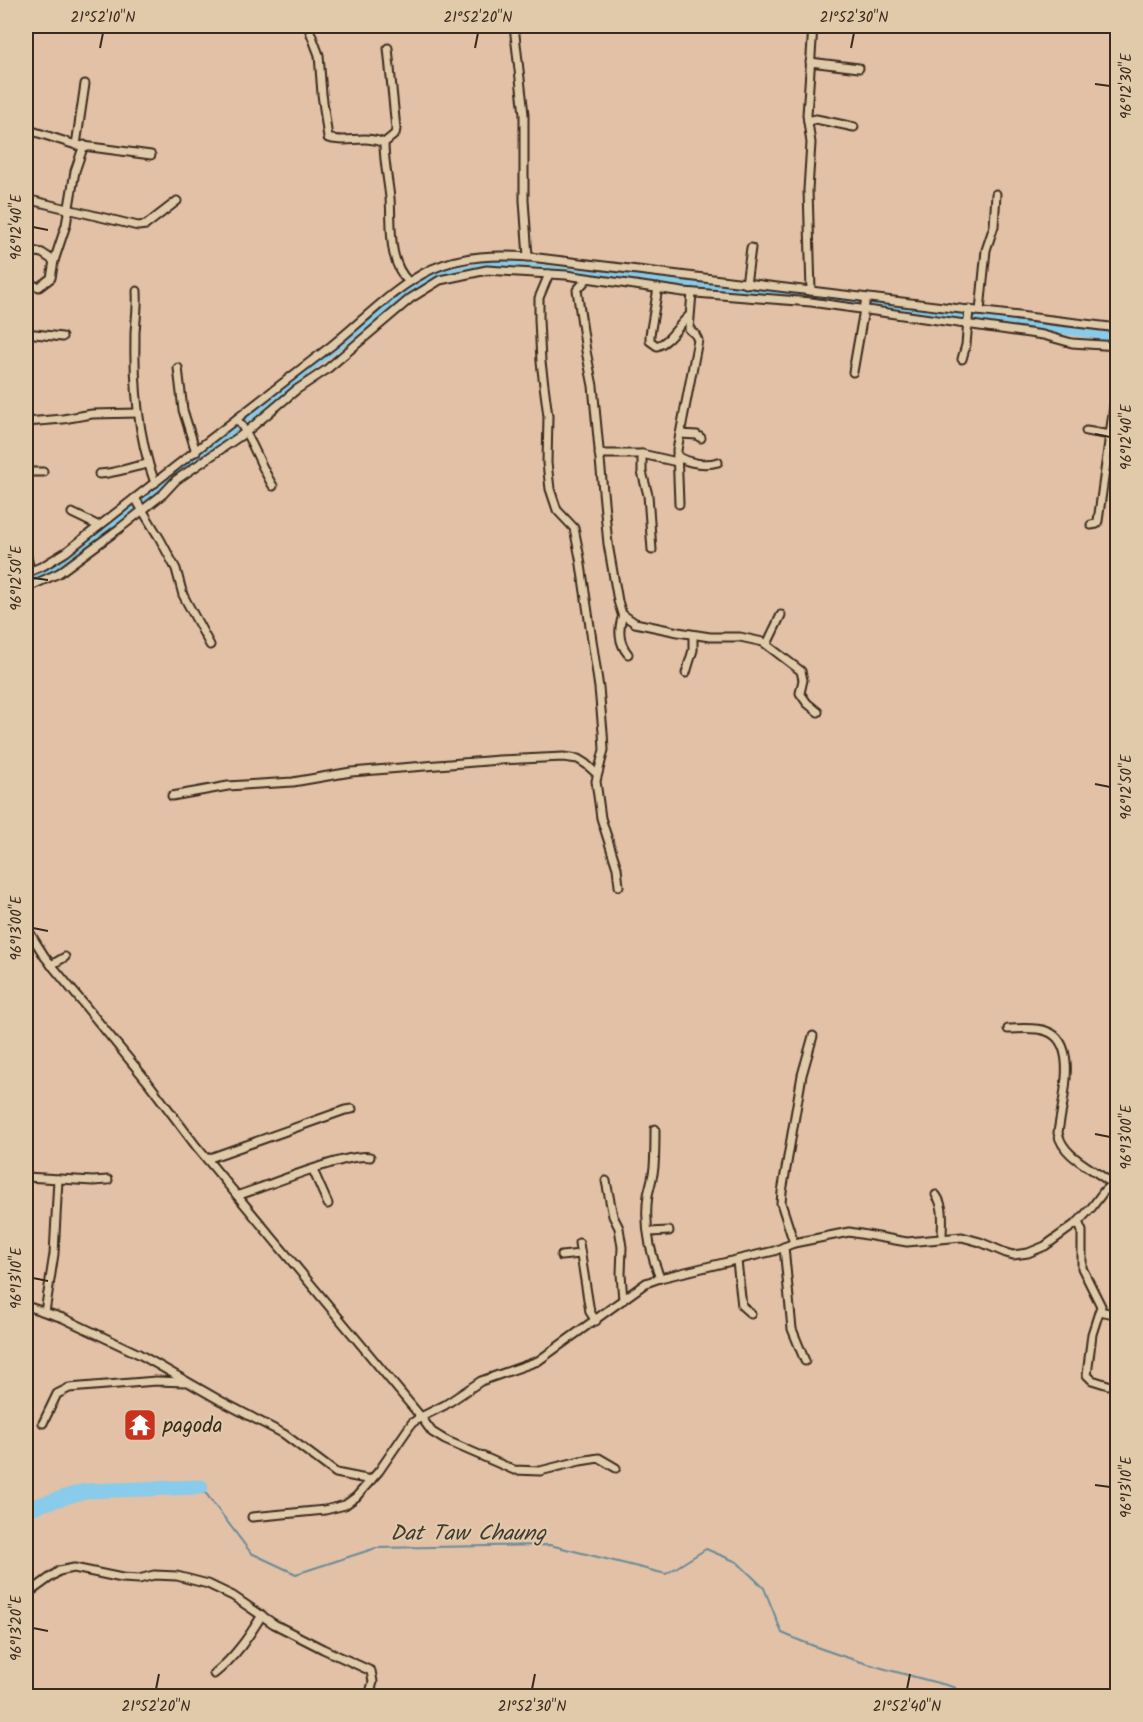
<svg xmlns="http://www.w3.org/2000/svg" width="1143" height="1722" viewBox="0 0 1143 1722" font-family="Kalam,sans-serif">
<rect width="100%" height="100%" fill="#e2c1a7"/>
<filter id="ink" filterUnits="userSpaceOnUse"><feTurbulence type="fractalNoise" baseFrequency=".0167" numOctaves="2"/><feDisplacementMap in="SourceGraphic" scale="12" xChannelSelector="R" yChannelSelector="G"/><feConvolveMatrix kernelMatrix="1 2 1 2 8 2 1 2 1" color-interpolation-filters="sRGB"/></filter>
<g filter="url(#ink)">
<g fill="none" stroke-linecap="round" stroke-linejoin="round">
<path stroke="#6a8b98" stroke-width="2" d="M201,1487L251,1553L296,1574L376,1548L550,1545L666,1574L706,1549L737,1562L764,1588L782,1633C838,1658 896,1672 954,1687L962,1696"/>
<path stroke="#89cbea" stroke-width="8" d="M26,581L41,575L132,510L389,305L423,282L443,274L495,264C703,286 911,308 1118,338"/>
<path stroke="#89cbea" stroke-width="15" d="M26,1509L85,1491L201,1487"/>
<defs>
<g id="minor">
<path d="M308,26L319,55L322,94L328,138C347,144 365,134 384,143"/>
<path d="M514,26L524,114V200L528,257"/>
<path d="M388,48L396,129L395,134L384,143C384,162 388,179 390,198C392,225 387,262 409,282"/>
<path d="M810,62L859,68"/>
<path d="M808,121L816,119L854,127"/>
<path d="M26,129L76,145L151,155"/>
<path d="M76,145L85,84"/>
<path d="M26,199L138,226L146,225L177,201"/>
<path d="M26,250L42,253L54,261"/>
<path d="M549,274L539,298V319L541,362L548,416L547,463L550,489L557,510L574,528L580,558L599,688L603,732L604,750L596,781L601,818L617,868L619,886"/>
<path d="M587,279L577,290L586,351L593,386L608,544L618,601L622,614L635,623L678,632L710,637H740L763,642L801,671L803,680L800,693L807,703L818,712"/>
<path d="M26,283L39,287L51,278L54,261L66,225L75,171L84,145"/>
<path d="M746,284L751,248"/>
<path d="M658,288L650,335V341L657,346C671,341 678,325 689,316"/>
<path d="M137,291C138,305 136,318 135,332C134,383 137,435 155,483"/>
<path d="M811,291L808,190L811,143L807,115L813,26"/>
<path d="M980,311L986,250L994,226L996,194"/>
<path d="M26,333L62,337"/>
<path d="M962,359L966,345L969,309"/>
<path d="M178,368L183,410L196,452"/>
<path d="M853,372L866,298"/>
<path d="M237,419C253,440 259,464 273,486"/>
<path d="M26,422L63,419L92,414L138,413"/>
<path d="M1086,431L1118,436"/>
<path d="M680,434L697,435L701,438"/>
<path d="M599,454H642L677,462"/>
<path d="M642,454V472L648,495L652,550"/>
<path d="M677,456C688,463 705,466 718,462"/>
<path d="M26,472H43"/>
<path d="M99,474C117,473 130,467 148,464"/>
<path d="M135,498L160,539L176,569L183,595L210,645"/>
<path d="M679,504L677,450L698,340L695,334L689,329L692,293"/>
<path d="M72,513L99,526"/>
<path d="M1091,525L1097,524L1098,521L1118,377"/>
<path d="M26,552L30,571"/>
<path d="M26,573L43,566L66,552C154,483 242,414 331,346C364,320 394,287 432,269C463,255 497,255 530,257L1118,328"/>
<path d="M26,588L59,573L120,528L163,494L176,480L246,432L296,390L326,370L411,298L440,280L487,270L566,275L683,292L811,302L1043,335L1072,343L1118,346"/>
<path d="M623,615C618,629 618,642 628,654"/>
<path d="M767,644L781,615"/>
<path d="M686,673L693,650V635"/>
<path d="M172,796L228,786L293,782L351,772L499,760L563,757L578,759L586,764L597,774"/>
<path d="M26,927L45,957L147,1081L196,1146L421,1417L432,1432L445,1440L514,1470L540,1471L580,1461L599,1458L616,1468"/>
<path d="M51,965L65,957"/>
<path d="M1008,1029C1019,1029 1035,1027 1046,1031C1081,1042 1061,1106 1058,1133C1063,1158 1094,1168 1112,1184"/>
<path d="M655,1129C655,1142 655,1155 654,1167C653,1177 650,1186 648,1195C644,1223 650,1253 660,1278"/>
<path d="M207,1159L345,1110L352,1109"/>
<path d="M313,1170L328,1204"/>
<path d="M26,1177L93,1181L108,1180"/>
<path d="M606,1181L613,1216L619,1228L622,1247L621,1274L623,1300"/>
<path d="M239,1195C265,1187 348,1152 370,1157"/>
<path d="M936,1195C945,1207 942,1223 942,1238"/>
<path d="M1078,1222L1082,1231V1268L1101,1306L1092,1334L1087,1375L1092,1380L1108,1385"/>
<path d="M649,1232L669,1231"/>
<path d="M579,1243L590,1312L596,1321"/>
<path d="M794,1243L781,1203L782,1192L802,1075L813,1036"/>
<path d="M784,1247L792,1329L805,1361"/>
<path d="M561,1256L580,1254"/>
<path d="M737,1261L742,1306L751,1314"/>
<path d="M26,1306L63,1318L139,1354L221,1401L284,1434L336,1473L371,1480"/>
<path d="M1100,1311L1118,1315"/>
<path d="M45,1312L54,1254L58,1179"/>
<path d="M43,1423L57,1394L69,1388L156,1381L186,1382"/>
<path d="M252,1517L325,1510L345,1505L356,1497L379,1471L412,1423L421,1417L445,1405L481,1381L538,1361L646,1283L660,1278L774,1251L794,1243L849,1232L907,1242L962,1237L980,1242L1006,1253L1013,1255L1028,1253L1045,1246L1078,1222L1092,1207L1104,1191L1112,1184L1118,1183"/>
<path d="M26,1595L59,1571L74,1568L122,1578L139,1579L154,1575L177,1576L208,1584L233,1596L274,1624L323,1649L371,1671L373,1682L369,1696"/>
<path d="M214,1674C235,1657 248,1638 262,1615"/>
</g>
</defs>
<use href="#minor" stroke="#3b2a1e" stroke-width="11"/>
<use href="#minor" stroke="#e0caaa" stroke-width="7"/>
</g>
</g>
<path fill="none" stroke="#3b2a1e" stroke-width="2" d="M100,48L103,33M475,48L478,33M851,48L854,33M1095,84L1110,86M33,227L48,230M1095,434L1110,437M33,578L48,580M1095,784L1110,787M33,928L48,931M1095,1134L1110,1137M33,1278L48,1281M1095,1485L1110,1487M33,1628L48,1631M156,1689L159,1674M532,1689L535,1674M907,1689L910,1674"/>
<defs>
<symbol id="temple-square" viewBox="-11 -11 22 22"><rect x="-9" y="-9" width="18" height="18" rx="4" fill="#c8321e" stroke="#e0caaa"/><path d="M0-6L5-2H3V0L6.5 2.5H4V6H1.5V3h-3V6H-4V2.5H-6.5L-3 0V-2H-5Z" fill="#fff"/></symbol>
</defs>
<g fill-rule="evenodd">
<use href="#temple-square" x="121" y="1406" width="38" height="38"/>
</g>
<g text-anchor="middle" stroke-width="4.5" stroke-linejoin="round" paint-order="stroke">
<g font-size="21" fill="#3b2a1e" stroke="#e0caaa" text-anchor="start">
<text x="163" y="1432">pagoda</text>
</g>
<g font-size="22" font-style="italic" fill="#433a32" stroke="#e0caaa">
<text x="468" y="1540">Dat Taw Chaung</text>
</g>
</g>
<rect width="1143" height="1722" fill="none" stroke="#e0caaa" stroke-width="66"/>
<rect x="33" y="33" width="1077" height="1656" fill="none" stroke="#3b2a1e" stroke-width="2"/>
<g font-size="15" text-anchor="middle" fill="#3b2a1e">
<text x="103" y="22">21°52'10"N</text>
<text x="478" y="22">21°52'20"N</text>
<text x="854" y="22">21°52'30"N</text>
<text transform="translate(1126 86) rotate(-90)" y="5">96°12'30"E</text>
<text transform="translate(16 227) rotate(-90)" y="5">96°12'40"E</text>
<text transform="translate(1126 437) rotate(-90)" y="5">96°12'40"E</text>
<text transform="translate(16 578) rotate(-90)" y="5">96°12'50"E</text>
<text transform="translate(1126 787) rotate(-90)" y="5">96°12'50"E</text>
<text transform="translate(16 928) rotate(-90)" y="5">96°13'00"E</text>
<text transform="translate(1126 1137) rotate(-90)" y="5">96°13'00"E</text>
<text transform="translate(16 1278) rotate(-90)" y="5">96°13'10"E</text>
<text transform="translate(1126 1487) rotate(-90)" y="5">96°13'10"E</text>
<text transform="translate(16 1628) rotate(-90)" y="5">96°13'20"E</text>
<text x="156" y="1711">21°52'20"N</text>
<text x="532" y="1711">21°52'30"N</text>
<text x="907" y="1711">21°52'40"N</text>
</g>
</svg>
